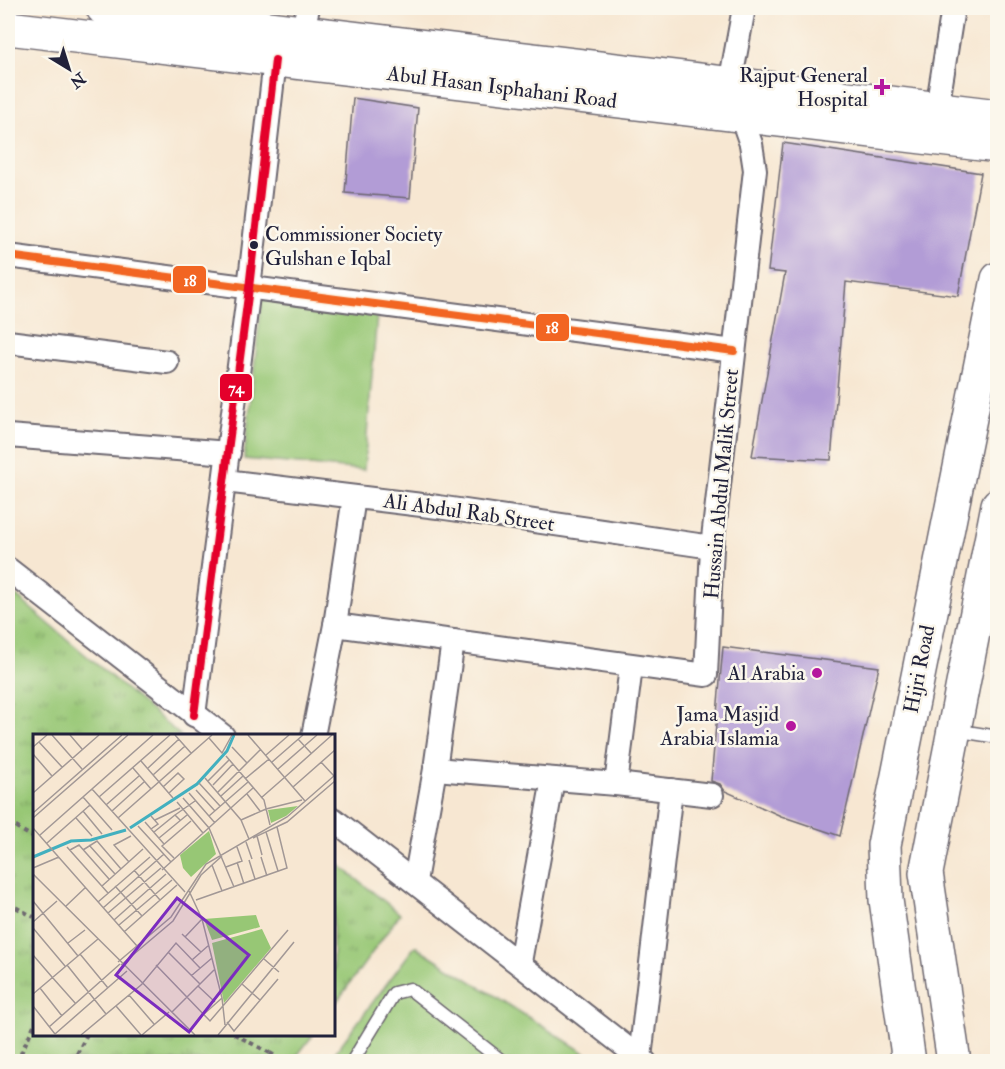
<svg xmlns="http://www.w3.org/2000/svg" width="1005" height="1069" viewBox="0 0 1005 1069" font-family="'IM FELL Double Pica',serif">
<defs>
<pattern id="park-tufts" width="24" height="20" patternUnits="userSpaceOnUse" patternTransform="scale(1.5)"><rect width="24" height="20" fill="#97c775"/><path d="M3 7l-1-3M5 7V3M7 7l1-3M15 17l-1-3M17 17v-4M19 17l1-3" fill="none" stroke="#7ba161"/></pattern>
</defs>
<rect width="100%" height="100%" fill="#fbf7ec"/>
<filter id="ink" filterUnits="userSpaceOnUse"><feTurbulence type="fractalNoise" baseFrequency=".0167" numOctaves="2"/><feDisplacementMap in="SourceGraphic" scale="12" xChannelSelector="R" yChannelSelector="G"/><feConvolveMatrix kernelMatrix="1 2 1 2 8 2 1 2 1" color-interpolation-filters="sRGB"/></filter>
<filter id="wash" filterUnits="userSpaceOnUse"><feTurbulence type="fractalNoise" baseFrequency=".008" numOctaves="4" result="noise"/><feDisplacementMap in="SourceGraphic" scale="24" xChannelSelector="R" yChannelSelector="G"/><feGaussianBlur stdDeviation="1.35" result="paint"/><feColorMatrix in="noise" values="0 0 0 0 0 0 0 0 0 0 0 0 0 0 0 0 0 1.4 0 .05"/><feComposite in="paint" operator="in"/></filter>
<g filter="url(#wash)">
<rect width="100%" height="100%" fill="#f7e7d2"/>
<g fill="#97c775" stroke="#5c7458" stroke-width="1.5">
<path d="M263,290L377,315L364,470L244,459Z"/>
<path d="M415,946L598,1061L328,1062Z"/>
</g>
<g fill="url(#park-tufts)" stroke="#5c7458" stroke-width="1.5">
<path d="M8,589L181,736H34V1034L313,1035L293,1061H8Z"/>
<path d="M333,860L400,914L333,1007Z"/>
</g>
<g id="blocks">
<g fill="#b29cd6">
<path d="M353,98L418,108L410,198L345,193Z"/>
<path d="M783,143L981,173L958,296L846,282L831,460L752,456L785,273L768,271Z"/>
<path d="M723,647L879,667L840,836L781,816L725,791L720,784L711,781Z"/>
</g>
</g>
</g>
<g filter="url(#ink)">
<use href="#blocks" fill-opacity="0" stroke="#6d6770" stroke-width="1.5"/>
<g fill="none" stroke-linecap="round" stroke-linejoin="round">
<defs>
<g id="service">
<path d="M954,730L998,737"/>
<path d="M352,1062L394,993L410,989L503,1062"/>
</g>
<g id="minor">
<path d="M302,32L308,8"/>
<path d="M937,109L953,8"/>
<path d="M8,256L734,351"/>
<path d="M8,342L167,362"/>
<path d="M8,436L229,453"/>
<path d="M225,481L438,507L712,547"/>
<path d="M8,569L223,736"/>
<path d="M335,625L706,675L712,547L755,170L751,144L730,84L744,8"/>
<path d="M194,715L249,288L275,60"/>
<path d="M313,736L335,625L354,497"/>
<path d="M435,769L616,784L712,795"/>
<path d="M616,784L631,667"/>
<path d="M333,819L645,1062"/>
<path d="M415,881L435,769L453,641"/>
<path d="M520,962L553,779"/>
<path d="M640,1058L671,790"/>
</g>
<g id="secondary">
<path d="M103,8L998,116"/>
<path d="M8,28L998,146"/>
<path d="M909,1062L886,900L884,845L998,279"/>
<path d="M954,1062L926,873L998,505"/>
</g>
</defs>
<use href="#service" stroke="#6d6770" stroke-width="15"/>
<use href="#minor" stroke="#6d6770" stroke-width="26"/>
<use href="#secondary" stroke="#6d6770" stroke-width="36"/>
<g stroke="#6d6770" stroke-width="4" stroke-dasharray="4.5 4.5" stroke-linecap="butt">
<path d="M8,822L34,838"/>
<path d="M8,903L34,917"/>
<path d="M234,1034L270,1053L264,1062"/>
<path d="M270,1053L285,1062"/>
<path d="M17,1062L34,1025"/>
<path d="M73,1062L87,1034"/>
</g>
<use href="#service" stroke="#fff" stroke-width="12"/>
<use href="#minor" stroke="#fff" stroke-width="22"/>
<use href="#secondary" stroke="#fff" stroke-width="33"/>
<defs>
<path id="bus-1" d="M8,256L734,351"/>
<path id="bus-2" d="M194,715L249,288L275,60"/>
</defs>
<use href="#bus-1" stroke="#fbf7ec" stroke-width="12"/>
<use href="#bus-2" stroke="#fbf7ec" stroke-width="12"/>
<use href="#bus-1" stroke="#f26522" stroke-width="8"/>
<use href="#bus-2" stroke="#e4002b" stroke-width="8"/>
</g>
</g>
<g fill="#b5179e" stroke="#fbf7ec" stroke-width="2">
<path d="M879 78h6v6h6v6h-6v6h-6v-6h-6v-6h6z"/>
<circle cx="817" cy="673" r="6"/>
<circle cx="791" cy="726" r="6"/>
</g>
<circle fill="#22223b" stroke="#fbf7ec" stroke-width="2" cx="254" cy="245" r="5"/>
<g text-anchor="middle" stroke-width="5" stroke-linejoin="round" paint-order="stroke">
<g font-size="20" fill="#22223b" stroke="#fbf7ec" text-anchor="start">
<text x="265" y="241">Commissioner Society<tspan x="265" dy="24">Gulshan e Iqbal</tspan></text>
</g>
<g font-size="21" fill="#22223b" stroke="#fbf7ec" text-anchor="end">
<text x="868" y="82">Rajput General<tspan x="868" dy="24">Hospital</tspan></text>
<text x="805" y="680">Al Arabia</text>
<text x="779" y="721">Jama Masjid<tspan x="779" dy="24">Arabia Islamia</tspan></text>
</g>
<g font-size="21" fill="#22223b" stroke="#fbf7ec">
<text transform="translate(502 87) rotate(7)" y="7">Abul Hasan Isphahani Road</text>
<text transform="translate(721 484) rotate(-85)" y="7">Hussain Abdul Malik Street</text>
<text transform="translate(469 512) rotate(8)" y="7">Ali Abdul Rab Street</text>
<text transform="translate(919 669) rotate(-79)" y="7">Hijri Road</text>
</g>
</g>
<g transform="translate(33 734)">
<rect width="302" height="302" fill="#f7e7d2"/>
<path d="M223,181L227,193L179,206L171,185Z" fill="#97c775"/>
<path d="M265,72L253,82L238,89L235,76ZM176,97L183,120L158,143L150,134L147,121ZM229,195L238,214L191,269L179,209Z" fill="#97c775"/>
<path fill="none" stroke="#42b0bf" stroke-width="3" d="M97,94L164,50L194,17L201,1M0,123L38,107L58,106L93,96"/>
<path fill="none" stroke="#a29896" stroke-width="1.5" d="M19,1L49,35M37,1L49,15M142,1L158,19M215,1L272,67M176,4L189,19L199,1M265,5L278,19M6,8L29,33M0,13L14,1M199,13L214,29M0,20L19,42M233,21L256,1M193,22L231,66L237,91M108,27L140,64M239,28L270,1M288,28L301,42M100,34L118,55M114,35L146,5M245,35L284,1M120,41L152,12M252,43L299,1M172,44L208,86L216,105M212,45L236,25M175,47L196,26M166,49L187,72M180,51L200,30M130,53L145,39L151,45L136,59M260,53L302,16M59,55L152,158M163,56L182,77M185,58L228,15M0,59L66,1M156,59L182,89M214,60L227,77M188,62L210,42M50,63L79,96M66,63L137,1M150,64L176,94L201,153M228,64L252,43M144,68L170,99M73,71L106,42M50,77L69,100M79,77L111,48M0,79L89,1M142,81L162,67M118,82L125,90L118,95M176,82L215,48M0,84L95,1M43,84L59,102M85,84L179,1M122,86L147,74M208,86L233,75L269,66M112,88L131,110M105,92L138,128M0,94L104,212M121,98L142,81L147,86M233,98L245,137M7,101L120,1M224,102L229,121M126,104L154,81M220,104L254,88L302,47M213,108L219,125M14,109L57,71M56,111L82,140M34,113L75,159M37,116L46,111L76,145M50,116L64,107L88,135M228,123L234,142M141,124L129,112L158,87M216,126L222,145M96,128L81,111L98,102M204,128L211,150M179,131L189,157M193,133L209,127L204,113M0,134L26,123M101,136L127,166M129,136L220,54M0,140L162,301M69,152L110,115M82,152L109,182M156,157L169,185L189,264L192,291M163,166L254,134L244,93M0,167L45,222M65,168L117,123M33,172L53,153M70,174L131,120M75,179L128,134M81,186L133,140M0,188L24,167M86,191L139,146M0,194L32,232M91,198L144,151M149,200L168,218M152,203L169,185M35,209L52,196M135,218L167,250M47,220L75,254M0,221L19,243M231,225L246,238M159,226L176,211M85,228L138,183L173,130L254,83L302,41M34,231L73,280M88,231L140,187L168,141L189,122M123,231L177,287L255,196M158,242L179,224M19,243L43,270M209,250L227,266M165,252L182,268M7,254L29,282M0,260L65,205M96,261L121,290M0,272L22,300M83,272L108,301M139,278L182,235M171,280L189,264M194,288L201,297L245,245M16,293L87,230M22,300L94,237M48,301L108,251L143,209L167,234M109,301L136,278M185,301L261,208"/>
<path fill="#7b2cbf" fill-opacity="0.15" stroke="#7b2cbf" stroke-width="3" d="M144,164L216,221L156,298L83,241Z"/>
<rect width="302" height="302" fill="none" stroke="#22223b" stroke-width="3"/>
</g>
<g stroke="#fbf7ec" stroke-width="2">
<rect x="172" y="265" width="35" height="29" rx="6" fill="#f26522"/>
<rect x="535" y="313" width="35" height="29" rx="6" fill="#f26522"/>
<rect x="219" y="373" width="34" height="29" rx="6" fill="#e4002b"/>
</g>
<g font-size="16" text-anchor="middle" font-weight="bold" fill="#fff">
<text x="190" y="286">18</text>
<text x="552" y="333">18</text>
<text x="236" y="393">74</text>
</g>
<rect width="1005" height="1069" fill="none" stroke="#fbf7ec" stroke-width="30"/>
<g transform="translate(69 69) rotate(142)" stroke="#fbf7ec" stroke-width="4.5" paint-order="stroke">
<path d="M0-4.5L10 22L0 15L-10 22Z" fill="#22223b"/>
<text y="-9" font-size="16" font-weight="bold" text-anchor="middle" fill="#22223b">N</text>
</g>
</svg>
